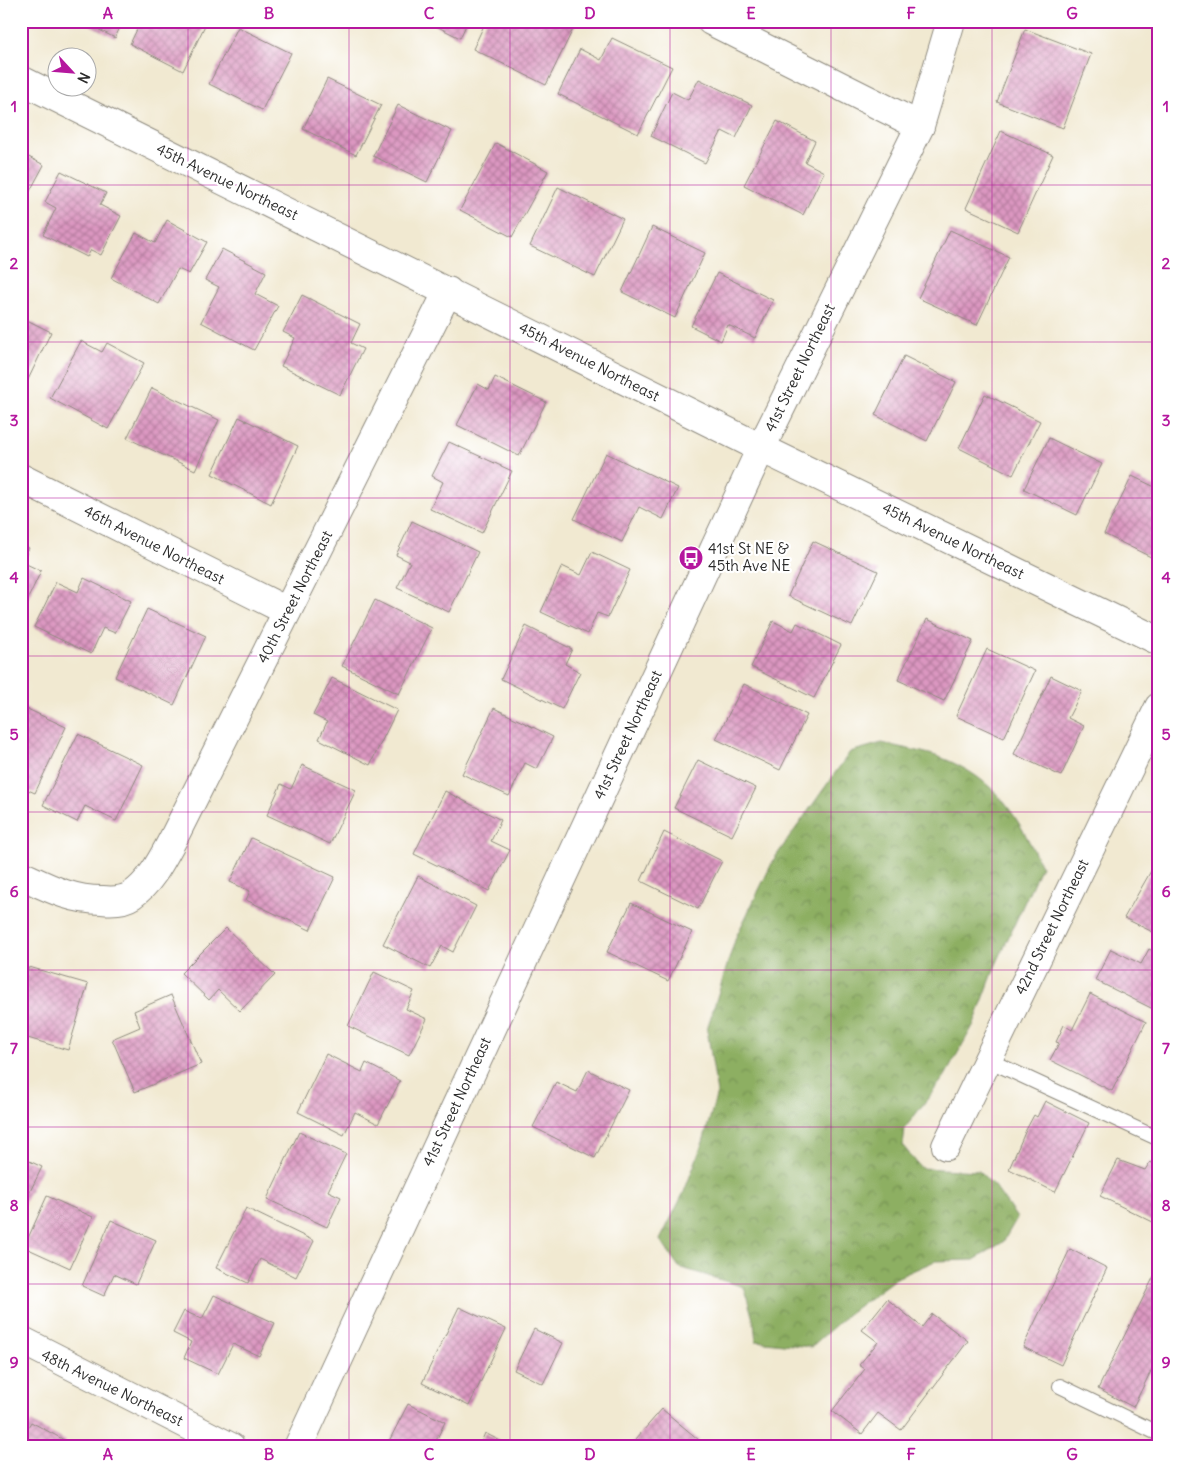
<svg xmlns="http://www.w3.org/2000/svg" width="1180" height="1468" viewBox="0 0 1180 1468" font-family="Delius,sans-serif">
<defs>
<pattern id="forest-crowns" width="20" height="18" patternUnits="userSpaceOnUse" patternTransform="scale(1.25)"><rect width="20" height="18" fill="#8daf62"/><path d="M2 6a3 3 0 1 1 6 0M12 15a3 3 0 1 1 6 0" fill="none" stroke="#738f51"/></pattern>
<pattern id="building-cross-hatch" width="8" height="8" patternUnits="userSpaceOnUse" patternTransform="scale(1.25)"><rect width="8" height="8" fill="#dc97c1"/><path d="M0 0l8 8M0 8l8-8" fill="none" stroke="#b37b9d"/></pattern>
</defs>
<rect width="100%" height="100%" fill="#fff"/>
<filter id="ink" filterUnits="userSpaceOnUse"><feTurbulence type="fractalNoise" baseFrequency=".02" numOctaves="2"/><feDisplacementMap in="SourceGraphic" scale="10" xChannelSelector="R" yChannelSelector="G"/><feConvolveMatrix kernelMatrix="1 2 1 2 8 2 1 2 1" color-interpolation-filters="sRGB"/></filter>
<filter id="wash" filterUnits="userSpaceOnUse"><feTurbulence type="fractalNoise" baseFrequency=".0096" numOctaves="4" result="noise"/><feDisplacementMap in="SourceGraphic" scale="20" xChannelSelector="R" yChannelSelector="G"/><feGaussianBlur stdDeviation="1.12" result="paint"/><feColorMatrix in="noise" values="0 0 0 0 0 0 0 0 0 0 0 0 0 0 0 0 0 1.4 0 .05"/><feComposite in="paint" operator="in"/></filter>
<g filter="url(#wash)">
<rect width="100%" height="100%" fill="#f1e9d1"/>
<path fill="url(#forest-crowns)" stroke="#5c6d46" d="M882,743C901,748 923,751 942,758C996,779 1018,816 1041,866L995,967L974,1024L945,1076L905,1128L903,1146L921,1168L979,1171L995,1187L1017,1218L1003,1242L974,1260L935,1261L896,1278L848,1314L811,1347L756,1341L754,1323L744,1287L679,1267L660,1240L684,1192L703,1142L717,1093L707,1029L736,937L774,859L850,752Z"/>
<g id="blocks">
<g fill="url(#building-cross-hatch)">
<path d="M82,21H123L115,38Z"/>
<path d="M141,21H207L183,71L130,44Z"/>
<path d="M426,21H468L460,38Z"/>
<path d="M486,21H572L576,23L546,85L473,49Z"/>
<path d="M238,27L291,53L262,110L209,84Z"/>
<path d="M1025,29L1091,54L1063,128L997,102Z"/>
<path d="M612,38L672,67L638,134L558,94L580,49L601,60Z"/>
<path d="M327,79L381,105L356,155L303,129Z"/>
<path d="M699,79L752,105L736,138L722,131L705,163L651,136L672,92L688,100Z"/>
<path d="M398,105L452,131L427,182L373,156Z"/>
<path d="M777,121L815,141L805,162L824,172L803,215L744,185Z"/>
<path d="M1001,131L1053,155L1018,232L966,208Z"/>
<path d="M496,143L548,171L512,237L460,210Z"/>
<path d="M21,153L44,165L24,202L21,200Z"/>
<path d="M61,171L106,193L100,205L121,216L101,255L91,250L87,257L43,235L56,208L45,202Z"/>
<path d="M558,187L623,219L595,277L530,246Z"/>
<path d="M167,220L207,242L189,274L178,269L159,304L111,278L136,233L155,243Z"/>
<path d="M652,227L705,253L675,318L622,292Z"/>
<path d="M950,230L1009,257L977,325L918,298Z"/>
<path d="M222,249L266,272L255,294L278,306L254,350L201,322L219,287L205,280Z"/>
<path d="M717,273L773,300L755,338L728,325L721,341L691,326Z"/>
<path d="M302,295L360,324L351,343L363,349L340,395L281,366L295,338L283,332Z"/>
<path d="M21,317L51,332L24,388L21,386Z"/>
<path d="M81,341L102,352L107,343L144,363L108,429L50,398Z"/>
<path d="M904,356L956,382L927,441L875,415Z"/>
<path d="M495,377L546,402L519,456L457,425L478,384L489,390Z"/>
<path d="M152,388L219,420L195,470L127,438Z"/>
<path d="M985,394L1040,421L1013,475L959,448Z"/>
<path d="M239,417L298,446L271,504L212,474Z"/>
<path d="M1049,438L1102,464L1077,515L1024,489Z"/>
<path d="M449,442L512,471L482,533L430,509L443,482L432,476Z"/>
<path d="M606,453L678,488L663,519L639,507L622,542L574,519Z"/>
<path d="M1132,476L1159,489V561L1104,534Z"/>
<path d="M412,521L478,552L449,612L397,588L410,562L396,555Z"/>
<path d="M813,541L878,571L852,626L788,596Z"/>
<path d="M21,544L29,548L22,562L41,571L21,613Z"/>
<path d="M592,552L630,570L608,617L597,613L588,634L541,612L562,566L581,575Z"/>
<path d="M84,578L131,601L115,633L103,628L91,654L34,627L56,582L78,592Z"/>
<path d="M375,600L432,628L399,694L342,666Z"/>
<path d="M147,609L206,636L174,705L115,677Z"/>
<path d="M927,619L973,641L944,701L898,680Z"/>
<path d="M773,621L793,631L797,623L841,645L814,698L751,667Z"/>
<path d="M526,626L572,649L565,664L580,672L562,709L501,679Z"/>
<path d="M987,649L1035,671L1004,738L956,716Z"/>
<path d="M1051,676L1082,691L1068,718L1084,726L1061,776L1014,754Z"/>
<path d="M332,678L397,710L370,765L319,739L327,722L313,715Z"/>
<path d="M744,684L807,715L780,770L716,739Z"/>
<path d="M21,706L66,727L35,793L21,787Z"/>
<path d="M494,708L553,737L537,769L525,763L509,796L462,774Z"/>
<path d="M78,734L143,765L116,821L85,806L77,822L43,805Z"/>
<path d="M698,760L756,788L732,836L674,808Z"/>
<path d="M302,765L356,790L330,844L267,815L281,784L291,789Z"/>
<path d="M445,791L501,820L491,841L510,850L489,891L414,854Z"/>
<path d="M664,832L722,861L698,909L641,881Z"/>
<path d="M251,838L335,877L310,930L246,900L250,891L230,882Z"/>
<path d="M1159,857V935L1124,918Z"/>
<path d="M418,876L476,906L453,952L442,946L430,968L383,944Z"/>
<path d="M631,903L692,932L668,981L607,952Z"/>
<path d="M226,928L275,975L240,1011L218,990L209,1000L181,973Z"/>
<path d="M1111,949L1141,964L1149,949L1159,954V1012L1095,980Z"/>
<path d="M29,967L88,984L68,1050L21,1036V993Z"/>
<path d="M374,972L414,991L406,1009L427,1019L409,1055L348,1026Z"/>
<path d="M1090,994L1146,1022L1112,1091L1050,1060L1059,1043L1056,1042L1064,1025L1072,1030Z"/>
<path d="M171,995L201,1064L135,1092L112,1039L140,1027L134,1011Z"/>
<path d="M326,1054L362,1072L366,1063L400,1081L378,1124L355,1112L344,1135L298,1112Z"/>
<path d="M588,1070L629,1090L595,1158L533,1127L556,1082L577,1092Z"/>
<path d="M1159,1087V1101L1153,1098Z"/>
<path d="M1045,1101L1089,1123L1055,1192L1009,1169L1026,1130L1034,1115L1037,1117Z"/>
<path d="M299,1132L346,1154L328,1191L341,1197L327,1227L267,1199Z"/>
<path d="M21,1157L42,1167L21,1210Z"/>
<path d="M1118,1160L1145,1170L1150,1162L1159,1166V1225L1100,1196Z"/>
<path d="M47,1196L93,1217L70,1268L24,1247Z"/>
<path d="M246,1208L314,1241L296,1277L260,1259L248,1283L216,1268Z"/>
<path d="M111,1220L156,1240L136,1284L114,1274L104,1296L82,1286Z"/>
<path d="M1070,1249L1107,1268L1061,1365L1023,1347Z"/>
<path d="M1154,1276L1159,1279V1355L1133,1407L1098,1389Z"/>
<path d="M214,1295L275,1323L259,1356L233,1344L218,1374L184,1358L191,1342L173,1333L184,1311L202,1319Z"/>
<path d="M887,1299L922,1327L932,1314L968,1341L901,1430L878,1413L862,1434L832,1411L865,1369L859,1365L878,1342L862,1330Z"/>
<path d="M459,1307L506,1329L469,1406L422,1383Z"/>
<path d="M534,1329L563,1343L543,1384L514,1370Z"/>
<path d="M408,1404L445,1422L433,1447H386Z"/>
<path d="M662,1409L699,1440L693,1447H629Z"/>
<path d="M31,1422L66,1441L63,1447H21V1432L24,1434Z"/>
<path d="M485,1433L512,1447H479Z"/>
</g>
</g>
</g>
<g filter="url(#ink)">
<use href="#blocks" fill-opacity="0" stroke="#8e8a7e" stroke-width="1"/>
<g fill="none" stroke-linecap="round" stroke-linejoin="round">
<defs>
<g id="service">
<path d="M988,1060L1159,1139"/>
<path d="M1060,1386L1159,1434"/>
</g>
<g id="minor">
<path d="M711,21L920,126"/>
<path d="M21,478L287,611"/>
<path d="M21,875C49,888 71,900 102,900C111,901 123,901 132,895C151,882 162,859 173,839L448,291"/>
<path d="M946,1146L1159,707"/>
<path d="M21,1340L231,1447"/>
<path d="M298,1447L761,448L920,126L951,21"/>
</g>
<path id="tertiary" d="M21,80L761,448L1159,641"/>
</defs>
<use href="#service" stroke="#8e8a7e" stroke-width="16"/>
<use href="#minor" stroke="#8e8a7e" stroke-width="30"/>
<use href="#tertiary" stroke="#8e8a7e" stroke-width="30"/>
<use href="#service" stroke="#fff" stroke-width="14"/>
<use href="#minor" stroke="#fff" stroke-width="28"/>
<use href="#tertiary" stroke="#fff" stroke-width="28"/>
</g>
</g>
<path fill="none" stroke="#b5179e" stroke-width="1" stroke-opacity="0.55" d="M188,21V1447M349,21V1447M510,21V1447M670,21V1447M831,21V1447M992,21V1447M21,185H1159M21,342H1159M21,498H1159M21,656H1159M21,812H1159M21,970H1159M21,1127H1159M21,1284H1159"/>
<defs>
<symbol id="bus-disc" viewBox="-11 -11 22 22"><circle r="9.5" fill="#b5179e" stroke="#fff"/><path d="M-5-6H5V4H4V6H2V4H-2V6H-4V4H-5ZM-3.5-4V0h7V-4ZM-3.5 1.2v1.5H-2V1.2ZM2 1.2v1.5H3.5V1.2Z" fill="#fff"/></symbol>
</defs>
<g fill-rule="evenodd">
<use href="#bus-disc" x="677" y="544" width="28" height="28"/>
</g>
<g text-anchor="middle" stroke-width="4.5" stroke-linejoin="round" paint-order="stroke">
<g font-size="15" fill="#2b2b2b" stroke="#fff">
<text transform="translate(227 182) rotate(26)" y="5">45th Avenue Northeast</text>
<text transform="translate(589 362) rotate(27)" y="5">45th Avenue Northeast</text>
<text transform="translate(800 368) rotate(-64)" y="5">41st Street Northeast</text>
<text transform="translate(953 541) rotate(26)" y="5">45th Avenue Northeast</text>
<text transform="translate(154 545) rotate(27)" y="5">46th Avenue Northeast</text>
<text transform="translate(295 597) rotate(-63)" y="5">40th Street Northeast</text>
<text transform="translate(628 735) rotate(-65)" y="5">41st Street Northeast</text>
<text transform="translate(1052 927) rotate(-64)" y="5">42nd Street Northeast</text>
<text transform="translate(457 1102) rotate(-65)" y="5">41st Street Northeast</text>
<text transform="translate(112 1388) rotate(26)" y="5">48th Avenue Northeast</text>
</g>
<g font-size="15" fill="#2b2b2b" stroke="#fff" text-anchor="start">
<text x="708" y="554">41st St NE &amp;<tspan x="708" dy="17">45th Ave NE</tspan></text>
</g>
</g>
<rect width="1180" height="1468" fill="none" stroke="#fff" stroke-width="55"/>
<g transform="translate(72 72) rotate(116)"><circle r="24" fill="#ffffff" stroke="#aaaaaa"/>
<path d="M0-4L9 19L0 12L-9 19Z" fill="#b5179e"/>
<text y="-8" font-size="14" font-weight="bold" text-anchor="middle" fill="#2b2b2b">N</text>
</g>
<rect x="28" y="28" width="1124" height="1412" fill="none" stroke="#b5179e" stroke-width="2"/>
<g font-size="16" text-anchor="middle" font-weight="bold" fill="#b5179e">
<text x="108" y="19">A</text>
<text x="269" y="19">B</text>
<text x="429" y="19">C</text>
<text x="590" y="19">D</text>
<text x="751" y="19">E</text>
<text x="911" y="19">F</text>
<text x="1072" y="19">G</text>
<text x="14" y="112">1</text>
<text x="1166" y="112">1</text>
<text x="14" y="269">2</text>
<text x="1166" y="269">2</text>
<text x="14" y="426">3</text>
<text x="1166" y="426">3</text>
<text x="14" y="583">4</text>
<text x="1166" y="583">4</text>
<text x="14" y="740">5</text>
<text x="1166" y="740">5</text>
<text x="14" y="897">6</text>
<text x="1166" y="897">6</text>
<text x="14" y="1054">7</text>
<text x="1166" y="1054">7</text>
<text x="14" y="1211">8</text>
<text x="1166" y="1211">8</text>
<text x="14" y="1368">9</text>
<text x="1166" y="1368">9</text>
<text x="108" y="1460">A</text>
<text x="269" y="1460">B</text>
<text x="429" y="1460">C</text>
<text x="590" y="1460">D</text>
<text x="751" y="1460">E</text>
<text x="911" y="1460">F</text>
<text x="1072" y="1460">G</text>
</g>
</svg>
